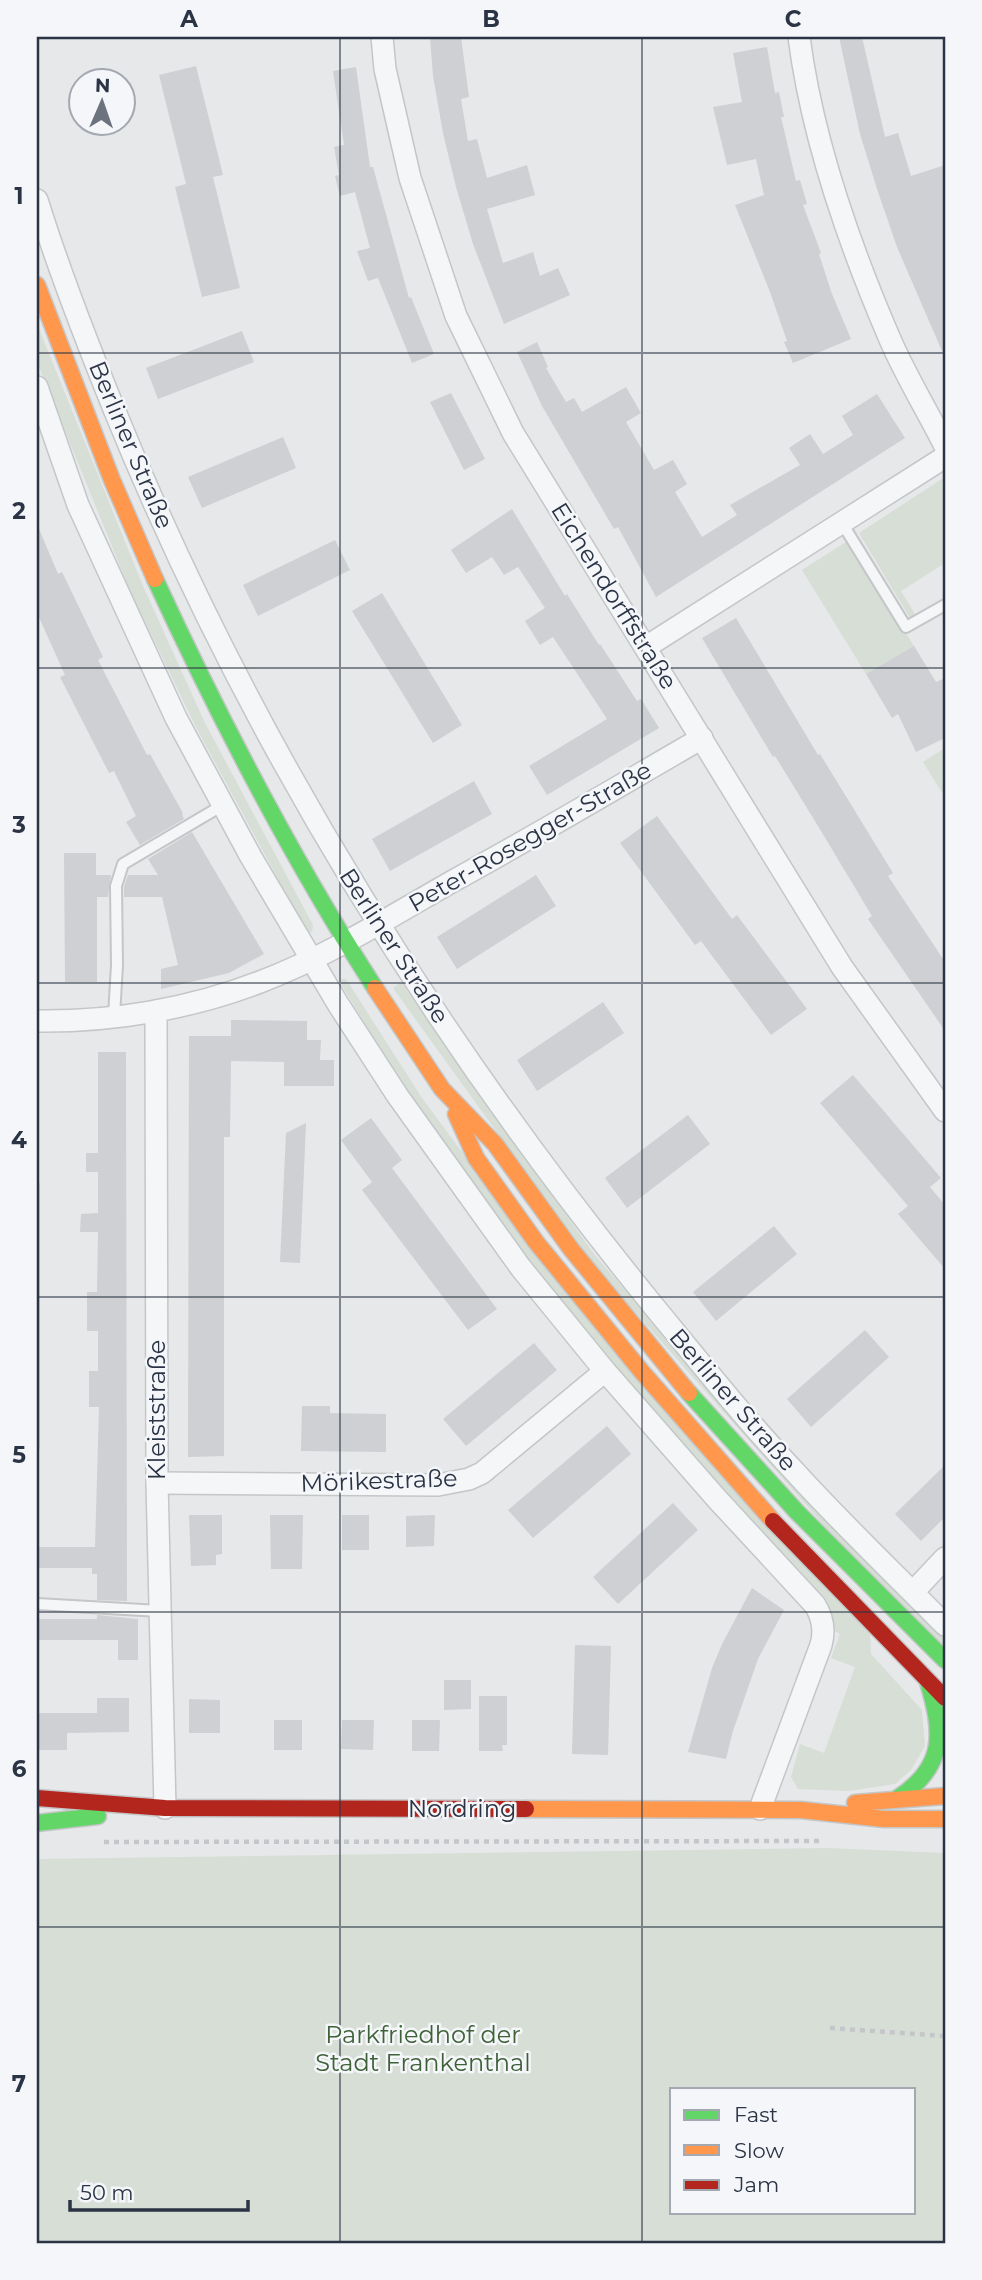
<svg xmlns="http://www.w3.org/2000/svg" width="982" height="2280" viewBox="0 0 982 2280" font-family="Montserrat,sans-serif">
<rect width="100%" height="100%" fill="#e6e8ea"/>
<rect fill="#d4d7dd" x="37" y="1183" width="3" height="266"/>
<g fill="#d6ded6" fill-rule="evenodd">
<path d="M37,324L143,586L205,723L313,925L312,932L303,933L285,892L197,729L131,593L37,362Z"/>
<path d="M945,477V563L901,591L915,614L910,618L859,533Z"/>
<path d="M846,542L914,646L866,674L802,570Z"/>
<path d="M945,748V797L923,762Z"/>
<path d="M342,979H346L422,1098L493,1194L870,1633L871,1654L922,1710L925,1746L911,1770L895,1784L849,1791L798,1789L791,1777L800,1744L824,1753L855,1667L831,1658L840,1634L835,1631L826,1599C726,1491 623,1385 534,1268C464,1177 398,1081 340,982Z"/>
<path d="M401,982L594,1254L774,1464L945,1638V1650L853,1558L588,1259L393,988Z"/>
<path d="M827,1848L945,1853V2243H37V1859ZM672,2089H914V2212H672Z"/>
</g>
<g fill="#ced0d3">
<path d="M430,37H461L469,97L461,99L468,141L477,139L487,178L527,165L535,195L487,209L503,263L533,252L540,276L558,268L570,295L504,324L473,244L456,187L443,133L433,76Z"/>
<path d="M839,37H862L885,137L898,133L911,176L945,165V358L897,247L877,189L860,134Z"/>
<path d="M767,47L775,93L779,92L784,117H781L796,181L800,180L807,204L803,205L821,253L819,254L832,294L851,339L793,363L784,342L787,341L770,292L735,205L764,195L756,159L727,165L713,107L742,102L733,53Z"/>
<path d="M196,66L223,175L213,177L240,288L202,297L175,187L186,184L159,75Z"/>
<path d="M356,67L370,167H373L409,298L411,297L434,354L412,363L378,278L368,281L357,251L370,248L355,192L340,196L335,176L339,175L334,147L344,145L333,71Z"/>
<path d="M242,331L254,362L158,399L146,368Z"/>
<path d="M537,342L548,367L546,368L566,402L574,398L582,412L626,387L641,413L626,422L654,470L673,460L687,484L675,492L702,537L737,515L730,505L800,465L789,448L810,434L823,454L853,435L842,416L877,394L905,438L656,597L618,527L614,529L542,406L517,352Z"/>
<path d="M451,393L485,459L464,470L430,402Z"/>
<path d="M283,437L296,468L202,508L188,477Z"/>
<path d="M512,509L565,596L567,594L599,645L600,644L637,701L641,699L659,728L547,795L529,766L607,719L553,637L540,645L525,621L545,608L518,567L504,575L492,557L466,573L451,550Z"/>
<path d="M37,524L58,574L62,572L103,657L98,660L147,755L150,754L183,813L182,814L184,819L140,845L126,822L136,816L114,771L109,773L60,677L65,675L37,613Z"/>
<path d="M335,540L350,570L258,616L243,585Z"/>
<path d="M382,593L462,725L433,743L352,611Z"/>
<path d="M736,618L818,755L820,754L893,873L888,876L945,962V1031L868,919L872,916L818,826L775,756L773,757L702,638Z"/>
<path d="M914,646L936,682L945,678V738L916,752L898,714L892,718L866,674Z"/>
<path d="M474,781L492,814L390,871L372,839Z"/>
<path d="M657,816L732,919L737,915L807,1009L771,1035L701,941L695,945L620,843Z"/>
<path d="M192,832L264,954L229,973L161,989V969L178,965L162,897H124V887L128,875H158L148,859Z"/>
<path d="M64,853H96V875H111L108,897H97V982H65Z"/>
<path d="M536,875L556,906L457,969L437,937Z"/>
<path d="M603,1002L624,1033L537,1091L517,1060Z"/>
<path d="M231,1020L307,1021V1040H321L320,1060H334V1086H284V1062L231,1061L230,1137H224V1456L188,1457L189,1036H231Z"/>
<path d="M98,1052H126L127,1601L97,1600V1574H92V1568H37V1547H95L99,1407H89V1371H98V1331H87V1292H97L98,1232H80L81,1214L98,1213V1172H86V1153H98Z"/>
<path d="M853,1075L941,1178L930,1187L945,1205V1269L898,1214L908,1206L820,1103Z"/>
<path d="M688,1115L710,1144L627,1208L605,1178Z"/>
<path d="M371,1118L402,1160L392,1168L497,1309L468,1330L362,1190L372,1182L341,1140Z"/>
<path d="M306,1123L300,1263L280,1262L286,1133Z"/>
<path d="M774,1226L797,1254L716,1321L693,1292Z"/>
<path d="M865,1330L889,1357L811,1427L787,1399Z"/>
<path d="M534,1343L557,1370L466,1446L443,1419Z"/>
<path d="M302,1406H330V1413L386,1414V1452L301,1451Z"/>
<path d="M607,1426L631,1454L533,1538L508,1510Z"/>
<path d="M945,1465V1517L921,1541L895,1514Z"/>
<path d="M673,1503L698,1530L618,1604L593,1577Z"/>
<path d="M189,1515H222V1554L216,1555V1565L191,1566Z"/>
<path d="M270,1515H303L302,1569H271Z"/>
<rect x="342" y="1515" width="27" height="35"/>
<path d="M435,1515L434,1546L406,1547V1516Z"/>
<path d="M752,1588L784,1610L758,1659L733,1731L726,1759L688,1752L712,1668L723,1642Z"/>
<path d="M97,1615L138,1619V1660H118V1640H37V1619H97Z"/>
<path d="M575,1645L611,1646L608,1755L572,1754Z"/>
<path d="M444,1680H471V1709L444,1710Z"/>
<path d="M479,1696H507V1745H502L503,1751H479Z"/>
<path d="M97,1698H129V1732L67,1733V1750H37V1713H97Z"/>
<path d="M189,1699L220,1700V1733H189Z"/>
<rect x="274" y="1720" width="28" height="30"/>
<path d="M342,1720H374L373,1750L341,1749Z"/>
<path d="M412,1720H440L439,1751H412Z"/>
</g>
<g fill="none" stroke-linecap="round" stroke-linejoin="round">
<defs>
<g id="lane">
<path d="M842,523L906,627L945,605"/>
<path d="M114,1016L117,965L116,886L123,864L223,805"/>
<path d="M37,1604L160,1611"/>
</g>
<g id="street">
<path d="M382,37L385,69L410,178L456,316L513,433L842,967L945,1111"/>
<path d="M799,37C812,138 849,244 889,337C905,375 927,410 945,446"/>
<path d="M37,200C59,271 86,340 114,409C247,736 433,1036 656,1309C701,1364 746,1420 795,1472C843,1525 895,1574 945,1625"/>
<path d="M37,387L78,505L176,718L251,857L338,1004L397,1095L521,1268L605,1371L717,1499L815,1605C823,1618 825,1631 821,1645L760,1809"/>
<path d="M646,647L945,457"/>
<path d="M156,1011L157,1483L165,1808"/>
<path d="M37,1021C112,1022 190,1009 260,982C328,956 390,917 453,881C537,835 619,786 702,738"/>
<path d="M157,1483L438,1485L469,1479L482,1473L605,1371"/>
<path d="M913,1592L945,1558"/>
</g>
<g id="fast">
<path d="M155,579C220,720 291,857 375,988"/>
<path d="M689,1393L797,1512L945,1660"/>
<path d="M898,1798C946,1766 943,1733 928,1682"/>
<path d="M37,1823L98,1816"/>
</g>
<g id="slow">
<path d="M37,285L112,480L155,579"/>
<path d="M375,988L442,1089L495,1144L571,1249L689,1393"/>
<path d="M456,1114L476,1158L536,1242L642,1372L773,1521"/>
<path d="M855,1803L945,1796"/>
<path d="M526,1809L801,1810L884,1819H945"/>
</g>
<g id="jam">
<path d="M773,1521L945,1698"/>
<path d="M37,1798L165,1808L526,1809"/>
</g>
</defs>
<use href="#lane" stroke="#c4c6c8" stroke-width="14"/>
<use href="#street" stroke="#c4c6c8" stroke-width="24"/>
<use href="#fast" stroke="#c4c6c8" stroke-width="19"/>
<use href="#slow" stroke="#c4c6c8" stroke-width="19"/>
<use href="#jam" stroke="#c4c6c8" stroke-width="19"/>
<g stroke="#c5c6ca" stroke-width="4.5" stroke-dasharray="5 5" stroke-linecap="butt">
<path d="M104,1842L823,1841"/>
<path d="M830,2028L945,2036"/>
</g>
<use href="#lane" stroke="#f5f6f7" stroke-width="10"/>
<use href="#street" stroke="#f5f6f7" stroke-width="21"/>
<use href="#fast" stroke="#63d668" stroke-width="16"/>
<use href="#slow" stroke="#ff974d" stroke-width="16"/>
<use href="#jam" stroke="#b3261e" stroke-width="16"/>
</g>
<path fill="none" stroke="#2b3445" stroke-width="2" stroke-opacity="0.55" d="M340,37V2243M642,37V2243M37,353H945M37,668H945M37,983H945M37,1297H945M37,1612H945M37,1927H945"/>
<g text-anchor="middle" stroke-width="5" stroke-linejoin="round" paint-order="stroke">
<g font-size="24" fill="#2b3445" stroke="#f4f6f9">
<text transform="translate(131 445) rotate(67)" y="8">Berliner Straße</text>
<text transform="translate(614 596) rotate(58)" y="8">Eichendorffstraße</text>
<text transform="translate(530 837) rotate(-30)" y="8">Peter-Rosegger-Straße</text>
<text transform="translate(394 946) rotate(57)" y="8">Berliner Straße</text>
<text transform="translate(733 1400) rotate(49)" y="8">Berliner Straße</text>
<text transform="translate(157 1410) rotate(-90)" y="8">Kleiststraße</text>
<text transform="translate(379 1481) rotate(-2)" y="8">Mörikestraße</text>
<text x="462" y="1817">Nordring</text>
</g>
<g font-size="24" fill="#3f6138" stroke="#f4f6f9">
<text x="423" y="2043">Parkfriedhof der<tspan x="423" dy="28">Stadt Frankenthal</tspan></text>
</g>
</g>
<rect width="982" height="2280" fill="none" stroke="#f4f6f9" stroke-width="77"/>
<rect x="670" y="2088" width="245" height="126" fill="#f4f6f9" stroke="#a4a8b1" stroke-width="2"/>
<rect x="684" y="2110" width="35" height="10" fill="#63d668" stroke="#a4a8b1" stroke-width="2"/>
<text x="734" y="2122" font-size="21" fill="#2b3445">Fast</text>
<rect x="684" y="2145" width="35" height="10" fill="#ff974d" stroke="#a4a8b1" stroke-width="2"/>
<text x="734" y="2158" font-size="21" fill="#2b3445">Slow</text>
<rect x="684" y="2180" width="35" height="10" fill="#b3261e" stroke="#a4a8b1" stroke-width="2"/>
<text x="734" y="2192" font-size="21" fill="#2b3445">Jam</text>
<g transform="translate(102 102) rotate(2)"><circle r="33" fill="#f4f6f9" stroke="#a4a8b1" stroke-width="2"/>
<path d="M0-5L12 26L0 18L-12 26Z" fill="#6c737f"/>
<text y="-10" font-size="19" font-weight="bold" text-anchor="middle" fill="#2b3445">N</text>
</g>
<path d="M70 2200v10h178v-10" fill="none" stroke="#2b3445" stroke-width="3.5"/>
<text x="80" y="2200" font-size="21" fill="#2b3445" stroke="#f4f6f9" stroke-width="5" paint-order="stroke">50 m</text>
<rect x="38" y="38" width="906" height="2204" fill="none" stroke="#2b3445" stroke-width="2.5"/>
<g font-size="23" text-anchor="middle" font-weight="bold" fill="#2b3445">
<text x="189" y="27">A</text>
<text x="491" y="27">B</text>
<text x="793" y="27">C</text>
<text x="19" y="204">1</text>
<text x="19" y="519">2</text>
<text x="19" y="833">3</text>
<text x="19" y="1148">4</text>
<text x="19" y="1463">5</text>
<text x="19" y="1777">6</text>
<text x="19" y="2092">7</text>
</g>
</svg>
